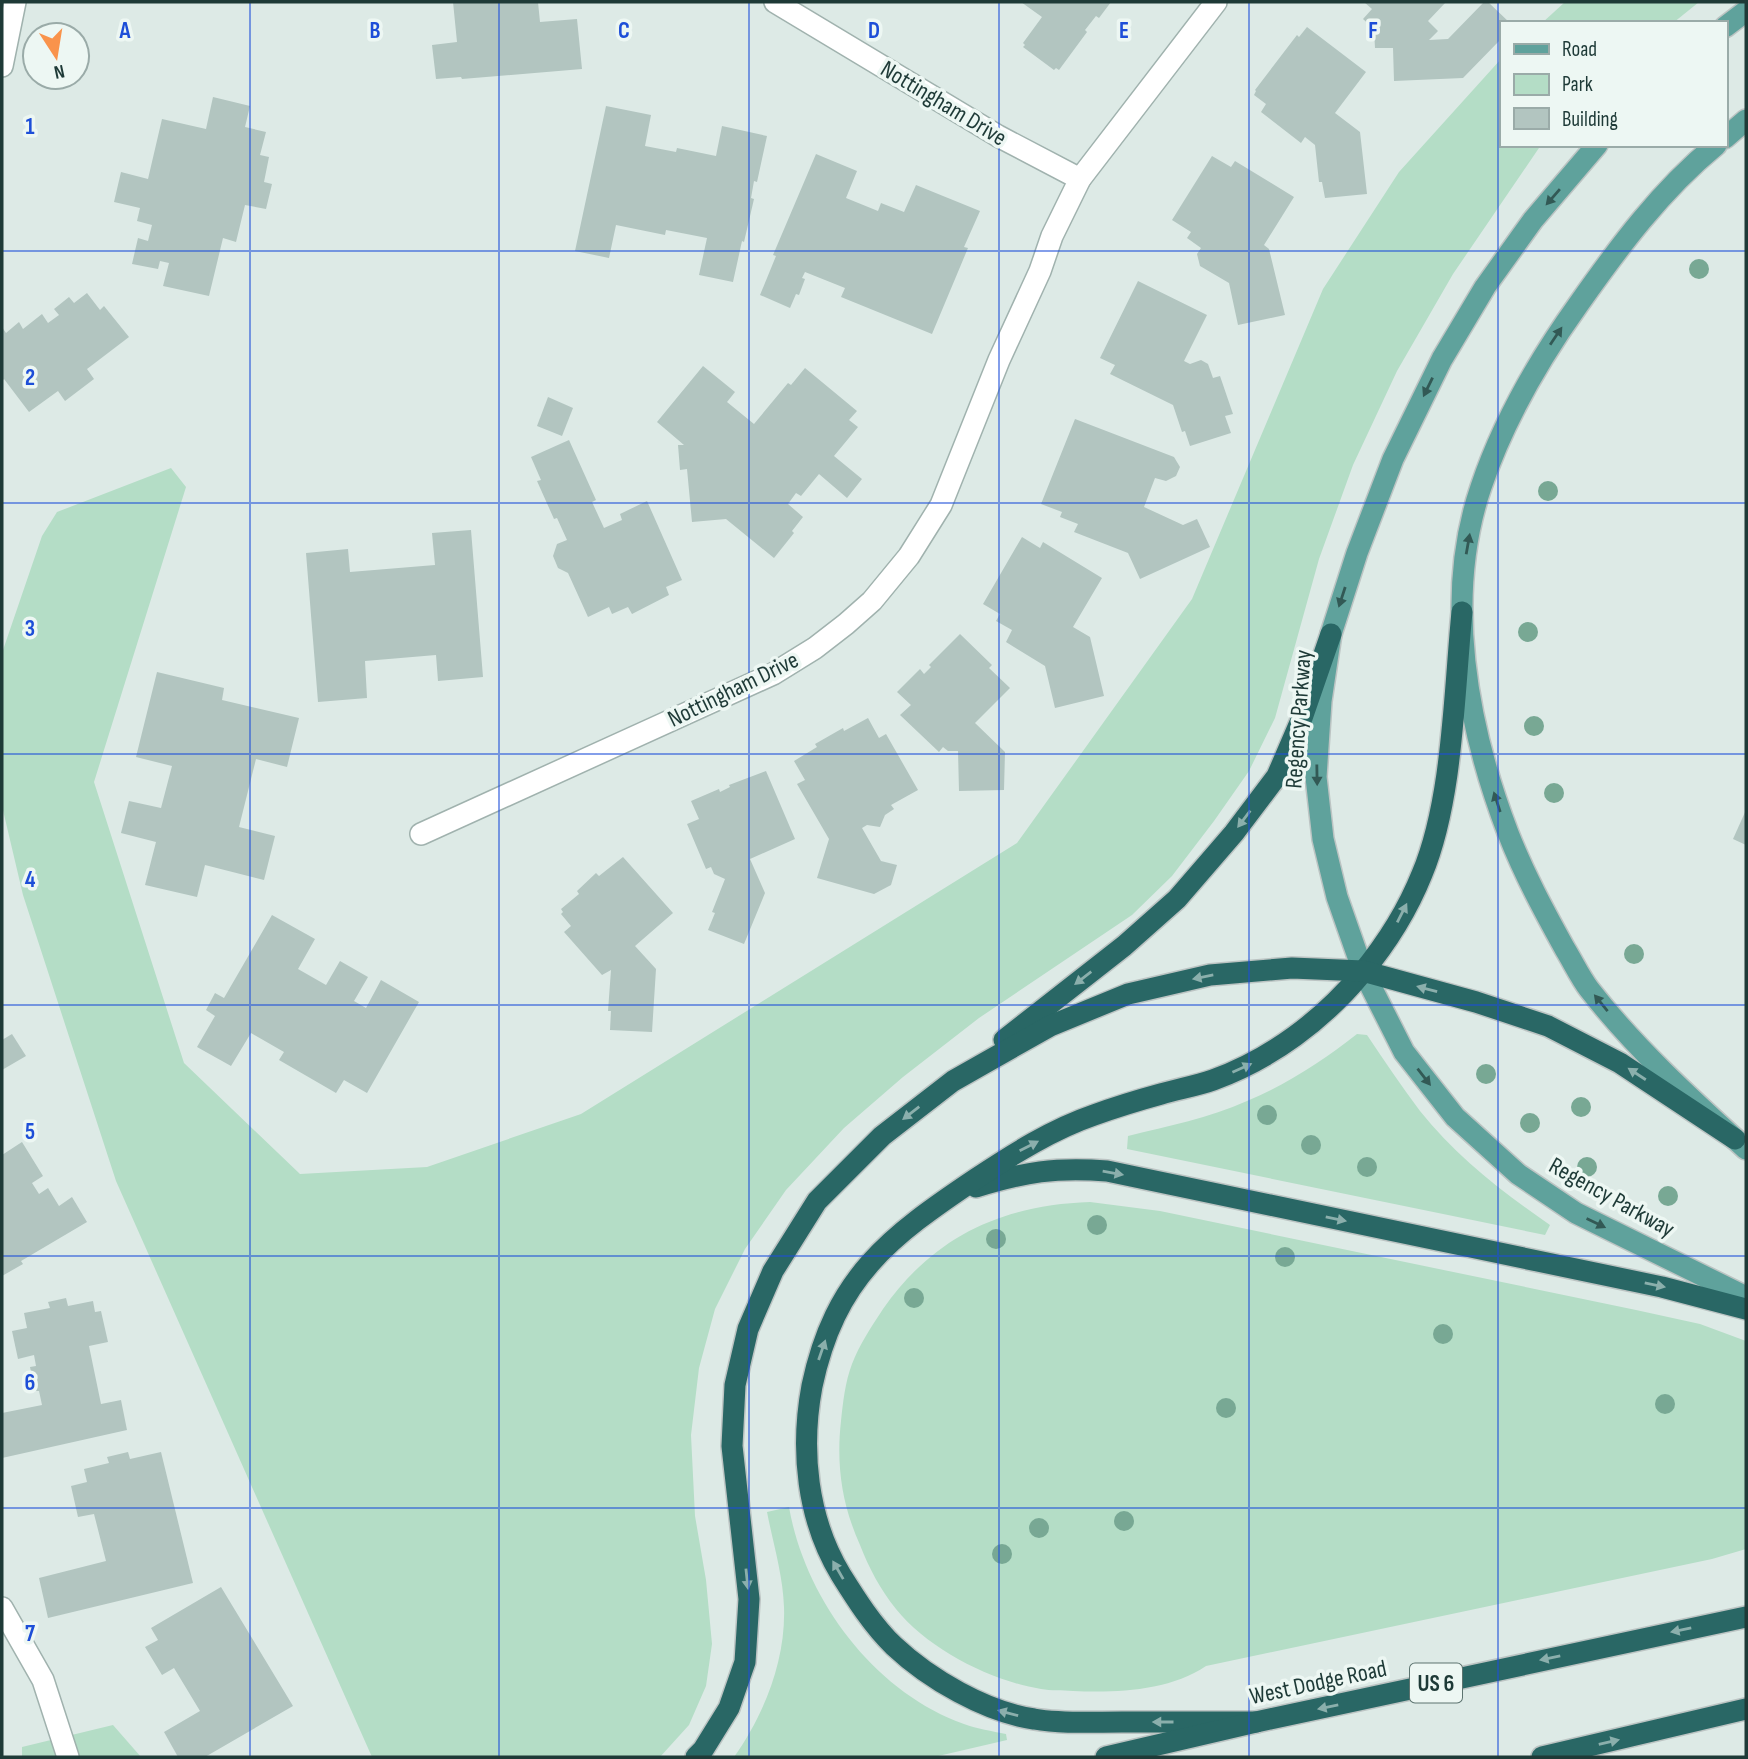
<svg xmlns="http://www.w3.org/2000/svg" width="1748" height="1759" viewBox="0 0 1748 1759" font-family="'Sofia Sans Condensed',sans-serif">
<rect width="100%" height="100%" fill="#ddeae6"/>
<g fill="#b4ddc6">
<path d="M1565,2H1699L1673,23H1542Z"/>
<path d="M1501,59V145H1541L1453,274L1397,371L1353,465L1319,559L1275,718L1249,771L1214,821L1172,876L1132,915L979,1018L903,1077L844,1128L786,1190L745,1249L715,1309L699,1368L691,1435L695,1516L706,1580L712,1644L706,1686L689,1725L660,1757H372L116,1181L23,895L2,806V653L42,536L57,512L171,468L186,487L94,782L184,1063L300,1174L427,1167L581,1114L1017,843L1192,599L1323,289L1399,172Z"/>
<path d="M1357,1034L1367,1035C1384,1060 1401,1086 1420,1111C1456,1156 1502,1192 1550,1225L1545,1235L1127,1149L1128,1136C1168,1126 1209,1118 1247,1101C1286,1085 1324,1060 1357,1034Z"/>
<path d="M1090,1202L1160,1211L1636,1310L1700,1324L1746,1341V1549L1712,1559L1206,1666C1169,1691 1116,1693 1073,1691C1062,1690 1051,1691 1041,1689C991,1681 928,1649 896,1609C880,1589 869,1568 860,1545C842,1505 836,1465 841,1421C843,1403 845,1382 852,1364C859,1345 872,1326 883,1309C934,1236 1002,1205 1090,1202Z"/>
<path d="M789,1507C805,1599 874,1692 964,1724C977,1729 992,1731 1006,1734L1007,1740L934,1757H734C764,1715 786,1660 784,1607C783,1575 773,1543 767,1512Z"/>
<path d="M113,1725L141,1757H22V1747Z"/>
</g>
<g fill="#b2c5c0">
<path d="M453,2H538L540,22L577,19L582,69L462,79L461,77L436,79L432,45L457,42Z"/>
<path d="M1021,2H1111L1099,18L1096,16L1085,30L1087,32L1059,70L1056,68L1054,70L1023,47L1025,45L1023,43L1042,17Z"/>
<path d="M1364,2H1446L1428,21L1438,31L1429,40L1448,39L1484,2H1488L1510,23H1501V39L1463,78L1394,81L1393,48H1375L1374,29L1363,19L1372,9Z"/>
<path d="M1307,27L1366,72L1335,113L1360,132L1367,194L1325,198L1322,182H1319L1315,145L1305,137L1301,143L1261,112L1266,104L1254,95L1256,91L1255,90L1297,35L1299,37Z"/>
<path d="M213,97L250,106L245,127L266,132L260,155L269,157L264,182L272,184L266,209L245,205L236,242L223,238L209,296L163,286L169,263L160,261L158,269L132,264L138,238L148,241L152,225L137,221L140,208L114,202L121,172L148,179L162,119L206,129Z"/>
<path d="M606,106L651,115L645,146L676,152L677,148L716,156L722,126L767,136L757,182L754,181L751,198L754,199L744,242L742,241L733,282L699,275L707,238L666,230L665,235L616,225L609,258L575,251Z"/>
<path d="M816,154L857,171L846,198L878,211L881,203L904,212L916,185L980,211L964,247L968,248L932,334L841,297L845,288L805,272L802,278L805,279L799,295L796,294L790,308L760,295L776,256L773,255Z"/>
<path d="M1212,156L1231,167L1235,161L1294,197L1264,245L1269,249L1285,315L1238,325L1229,283L1200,266L1197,254L1201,248L1187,238L1191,232L1172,220Z"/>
<path d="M1138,281L1207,315L1184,361L1190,364L1201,360L1208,364L1213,378L1220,376L1233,414L1225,416L1231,433L1190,446L1185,431L1182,432L1173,405L1110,374L1115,365L1100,358Z"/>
<path d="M87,293L100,310L104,306L129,337L87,369L94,379L65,401L58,391L29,412L4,379L2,381V327L6,333L19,322L23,329L42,314L48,323L59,315L54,309L69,297L74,303Z"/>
<path d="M703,366L735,392L727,402L754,424L788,383L791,385L805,368L857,411L849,420L858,427L834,456L862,479L847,498L819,474L801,496L796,493L788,504L803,517L792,531L794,533L774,558L726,519L692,522L687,469L680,470L678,445H684L657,422Z"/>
<path d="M548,397L573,408L562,436L537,426Z"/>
<path d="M1075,419L1174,457L1180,467L1176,476L1166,481L1155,478L1144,507L1183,525L1197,519L1210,547L1140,579L1128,553L1074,532L1078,524L1060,517L1062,512L1041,504Z"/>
<path d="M569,440L596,500L592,502L604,528L622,520L620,514L647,501L682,580L666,587L669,595L632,614L628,607L612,614L609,607L588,617L568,573L558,568L553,556L557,544L567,540L557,518L554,519L537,481L541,480L531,457Z"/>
<path d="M471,530L483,677L438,681L436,655L365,661L367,698L318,702L306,553L348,549L350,572L435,565L432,533Z"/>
<path d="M1022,537L1040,548L1043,542L1102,578L1073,627L1090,637L1104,696L1055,708L1045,666L1006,642L1012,630L996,621L1000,614L983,604Z"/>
<path d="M960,634L992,665L989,668L1010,688L975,723L1005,752L1004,790L959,791L958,751H948L943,747L939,752L900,715L911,705L897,692L920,669L924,674L931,667L929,665Z"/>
<path d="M157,672L224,688L222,700L299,718L287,767L256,759L239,827L275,836L264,880L205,865L197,897L145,885L156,842L121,833L129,801L161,808L172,766L136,757Z"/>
<path d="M868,718L879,738L886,734L918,790L891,805L894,809L885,815L880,827L867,825L862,828L881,861L897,865L891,885L874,894L817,878L829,839L797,784L805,780L794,761L817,747L815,744L843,728L844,731Z"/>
<path d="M766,771L795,839L750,859L765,893L744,944L708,930L715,913L712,912L725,879L714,874L711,867L706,869L687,824L699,819L691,801L719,789L720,792L730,787L729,785Z"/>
<path d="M1746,810V845L1733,839Z"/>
<path d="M623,857L673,913L635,946L656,969L652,1032L610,1030L611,1011H608L611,970L602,975L564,932L571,926L561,914L563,912L561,909L579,894L577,891L596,873L599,876Z"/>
<path d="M272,915L315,939L298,969L326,985L340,961L368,977L354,1001L366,1008L381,980L419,1002L367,1093L344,1080L336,1093L279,1060L284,1052L251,1033L231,1066L197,1047L215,1016L206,1010L215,993L224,998Z"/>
<path d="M12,1034L26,1056L2,1070V1040Z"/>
<path d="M22,1142L43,1176L32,1183L39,1194L48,1188L59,1206L72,1197L87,1222L21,1261L23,1264L2,1276V1155Z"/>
<path d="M66,1298L68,1306L93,1301L95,1312L101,1311L108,1342L89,1346L101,1404L121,1400L127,1430L2,1458V1413L42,1405L39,1391H35L30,1367L36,1366L34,1355L18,1359L12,1331L27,1328L24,1313L50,1308L48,1302Z"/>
<path d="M128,1452L130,1459L161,1452L193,1583L48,1618L39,1578L106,1561L94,1514L78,1517L71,1486L87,1482L84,1469L109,1463L107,1457Z"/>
<path d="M221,1587L293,1706L205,1757H178L164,1732L200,1711L174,1668L162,1675L145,1647L158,1640L151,1628Z"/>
</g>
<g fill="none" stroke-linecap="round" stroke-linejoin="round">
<defs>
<g id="minor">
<path d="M775,2L998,136L1080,179"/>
<path d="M2,66L15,2"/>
<path d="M421,834L773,674L815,648L846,624L872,601L909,556L941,505L999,360L1040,271L1052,236L1080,179L1216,2"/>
<path d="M2,1608L43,1680L68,1757"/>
</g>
<g id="major">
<path d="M1725,27L1746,11"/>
<path d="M1725,138L1746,120"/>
<path d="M1597,145L1533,220L1485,287L1442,359L1393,459L1357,553L1331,634L1321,701L1316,777L1323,839L1337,897L1363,971L1404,1052L1455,1117L1518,1174L1576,1213L1746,1297"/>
<path d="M1716,145C1661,190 1618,248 1578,305C1538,361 1503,422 1481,487C1443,598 1467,726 1508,833C1524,874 1544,911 1565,949C1573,962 1580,977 1589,989C1635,1048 1691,1099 1746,1149"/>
</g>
<g id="highway">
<path d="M1004,1040L1124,946L1177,899L1234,833L1277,776L1302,718L1331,634"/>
<path d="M976,1187C1025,1172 1055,1167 1107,1171L1662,1287L1746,1309"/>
<path d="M1256,1722C1211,1722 1167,1722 1122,1722C1093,1722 1063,1724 1034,1719C986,1712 929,1679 894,1646C873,1626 856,1599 841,1575C807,1519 800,1450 812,1386C835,1277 889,1237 977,1178C1013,1154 1053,1129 1094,1115C1116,1107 1139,1100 1161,1094C1178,1089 1196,1086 1213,1080C1271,1059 1323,1020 1362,973C1386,944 1408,909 1422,874C1453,800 1454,692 1462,612"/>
<path d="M696,1757L703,1750L729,1708L745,1662L749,1599L732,1446L735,1385L748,1329L773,1271L817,1201L882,1136L953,1081L1050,1026L1128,994L1210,975L1292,968L1363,971L1476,1002L1548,1026L1620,1063L1735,1139"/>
<path d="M1106,1757L1256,1722L1746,1617"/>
<path d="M1542,1757L1746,1709"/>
</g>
</defs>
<use href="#minor" stroke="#a0b2ae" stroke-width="24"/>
<use href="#major" stroke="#bcc4c3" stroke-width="24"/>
<use href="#highway" stroke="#bcc4c3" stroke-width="24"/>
<use href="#minor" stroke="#fff" stroke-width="21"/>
<use href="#major" stroke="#5fa29c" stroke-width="21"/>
<use href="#highway" stroke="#296765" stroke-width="21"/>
</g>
<g fill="#78a894">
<circle cx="1699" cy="269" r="10"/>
<circle cx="1548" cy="491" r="10"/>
<circle cx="1528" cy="632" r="10"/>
<circle cx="1534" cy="726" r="10"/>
<circle cx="1554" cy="793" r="10"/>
<circle cx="1634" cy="954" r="10"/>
<circle cx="1486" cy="1074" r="10"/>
<circle cx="1581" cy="1107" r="10"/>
<circle cx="1267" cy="1115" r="10"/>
<circle cx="1530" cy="1123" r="10"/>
<circle cx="1311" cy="1145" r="10"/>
<circle cx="1367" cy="1167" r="10"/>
<circle cx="1587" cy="1167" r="10"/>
<circle cx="1668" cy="1196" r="10"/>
<circle cx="1097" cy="1225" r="10"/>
<circle cx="996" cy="1239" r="10"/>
<circle cx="1285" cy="1257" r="10"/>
<circle cx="914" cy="1298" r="10"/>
<circle cx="1443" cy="1334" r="10"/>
<circle cx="1665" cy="1404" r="10"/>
<circle cx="1226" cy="1408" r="10"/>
<circle cx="1124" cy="1521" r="10"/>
<circle cx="1039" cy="1528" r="10"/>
<circle cx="1002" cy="1554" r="10"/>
</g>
<defs><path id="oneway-solid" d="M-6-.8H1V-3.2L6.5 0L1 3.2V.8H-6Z" transform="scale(1.75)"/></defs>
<g fill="#325955">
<use href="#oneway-solid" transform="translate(1553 197) rotate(131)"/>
<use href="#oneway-solid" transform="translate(1556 336) rotate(-56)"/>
<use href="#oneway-solid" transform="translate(1428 387) rotate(116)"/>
<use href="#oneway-solid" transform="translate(1468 544) rotate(-80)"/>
<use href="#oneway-solid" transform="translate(1342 597) rotate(108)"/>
<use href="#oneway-solid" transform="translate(1317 775) rotate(89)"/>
<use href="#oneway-solid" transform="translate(1497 802) rotate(-108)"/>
<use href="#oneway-solid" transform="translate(1601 1003) rotate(-129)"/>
<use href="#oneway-solid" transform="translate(1424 1077) rotate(52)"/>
<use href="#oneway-solid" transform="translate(1596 1223) rotate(26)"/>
</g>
<g fill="#8bafac">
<use href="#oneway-solid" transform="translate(1244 819) rotate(127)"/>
<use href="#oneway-solid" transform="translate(1402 913) rotate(-63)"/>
<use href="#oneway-solid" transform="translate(1203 977) rotate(169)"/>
<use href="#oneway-solid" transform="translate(1083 978) rotate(142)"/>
<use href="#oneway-solid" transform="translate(1427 989) rotate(-165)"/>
<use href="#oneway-solid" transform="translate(1242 1068) rotate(-24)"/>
<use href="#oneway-solid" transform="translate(1637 1074) rotate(-147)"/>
<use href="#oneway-solid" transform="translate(911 1113) rotate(142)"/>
<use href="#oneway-solid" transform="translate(1029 1146) rotate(-27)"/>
<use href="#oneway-solid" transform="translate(1113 1173) rotate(10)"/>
<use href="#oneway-solid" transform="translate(1336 1219) rotate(12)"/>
<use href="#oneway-solid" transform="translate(1655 1285) rotate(12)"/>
<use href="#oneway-solid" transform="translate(822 1350) rotate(-71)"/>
<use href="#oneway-solid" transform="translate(838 1570) rotate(-120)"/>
<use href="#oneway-solid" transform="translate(747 1579) rotate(84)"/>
<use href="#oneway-solid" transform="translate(1681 1630) rotate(168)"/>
<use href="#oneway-solid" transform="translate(1550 1658) rotate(168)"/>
<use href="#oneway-solid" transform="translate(1328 1707) rotate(168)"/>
<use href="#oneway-solid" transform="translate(1008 1713) rotate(-165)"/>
<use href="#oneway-solid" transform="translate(1163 1722) rotate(180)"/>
<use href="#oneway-solid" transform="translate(1609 1742) rotate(-13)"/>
</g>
<path fill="none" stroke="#1d4ed8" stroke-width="2" stroke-opacity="0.55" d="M250,2V1757M499,2V1757M749,2V1757M999,2V1757M1249,2V1757M1498,2V1757M2,251H1746M2,503H1746M2,754H1746M2,1005H1746M2,1256H1746M2,1508H1746"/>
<g text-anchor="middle" stroke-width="7" stroke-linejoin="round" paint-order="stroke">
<rect fill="#edf7f3" stroke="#5c736f" stroke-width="2" x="1410" y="1663.5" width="52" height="39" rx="5"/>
<g font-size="23" font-weight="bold" fill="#1e3a37">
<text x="1436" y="1691">US 6</text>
</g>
<g font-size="24" fill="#1e3a37" stroke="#edf7f3">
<text transform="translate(944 103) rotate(31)" y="8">Nottingham Drive</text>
<text transform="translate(733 689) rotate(-26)" y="8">Nottingham Drive</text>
<text transform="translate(1298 719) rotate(-86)" y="8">Regency Parkway</text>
<text transform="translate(1612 1197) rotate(29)" y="8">Regency Parkway</text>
<text transform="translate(1318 1682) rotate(-12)" y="8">West Dodge Road</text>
</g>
</g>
<g font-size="23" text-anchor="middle" font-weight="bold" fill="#1d4ed8" stroke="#edf7f3" stroke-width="7" stroke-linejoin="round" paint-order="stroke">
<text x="125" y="38">A</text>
<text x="375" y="38">B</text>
<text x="624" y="38">C</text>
<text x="874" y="38">D</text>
<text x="1124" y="38">E</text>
<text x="1373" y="38">F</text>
<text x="30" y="134">1</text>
<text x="30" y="385">2</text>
<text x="30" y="636">3</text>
<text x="30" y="887">4</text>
<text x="30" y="1139">5</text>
<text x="30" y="1390">6</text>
<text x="30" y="1641">7</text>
</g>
<rect width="1748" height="1759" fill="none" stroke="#1e3a37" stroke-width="7"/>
<rect x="1500" y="21" width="228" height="126" fill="#edf7f3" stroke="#9aaba8" stroke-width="2"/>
<rect x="1514" y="44" width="35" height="10" fill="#5fa29c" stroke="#9aaba8" stroke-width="2"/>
<text x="1562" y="56" font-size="21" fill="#1e3a37">Road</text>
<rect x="1514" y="74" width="35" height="21" fill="#b4ddc6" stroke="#9aaba8" stroke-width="2"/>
<text x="1562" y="91" font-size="21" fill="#1e3a37">Park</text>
<rect x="1514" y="108" width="35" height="21" fill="#b2c5c0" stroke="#9aaba8" stroke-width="2"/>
<text x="1562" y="126" font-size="21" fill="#1e3a37">Building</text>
<g transform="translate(56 56) rotate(168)"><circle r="33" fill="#edf7f3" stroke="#9aaba8" stroke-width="2"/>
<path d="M0-5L12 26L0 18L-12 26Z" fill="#f9934b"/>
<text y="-10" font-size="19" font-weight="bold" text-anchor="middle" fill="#1e3a37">N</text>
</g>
</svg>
